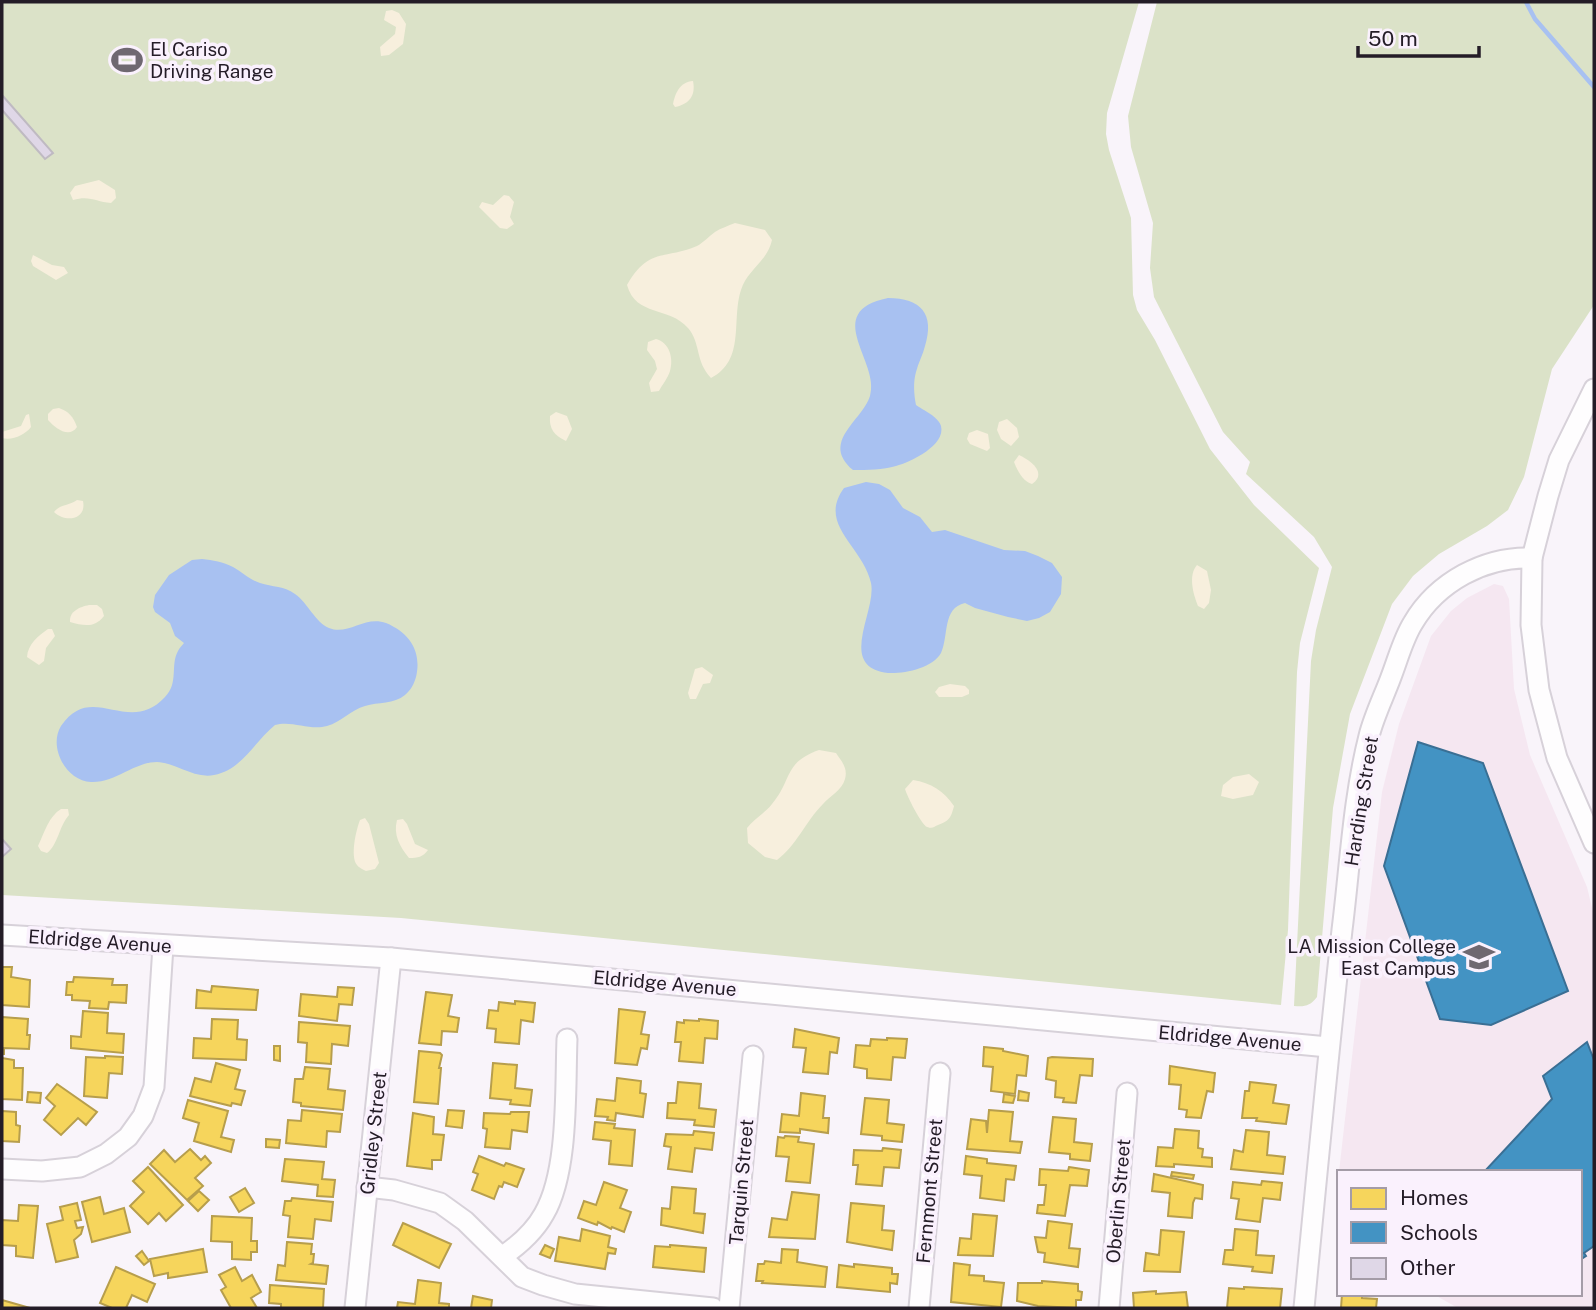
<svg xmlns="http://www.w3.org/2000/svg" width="1596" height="1310" viewBox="0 0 1596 1310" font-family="'Public Sans',sans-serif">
<rect width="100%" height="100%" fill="#f9f4fa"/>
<path fill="#f5e7f1" d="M1494,584L1503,586L1509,599L1514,689L1530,755L1587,887L1594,916V1308H1458L1433,1294H1580V1172H1339L1382,792L1399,724L1431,636L1451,611L1467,598Z"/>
<g fill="#dbe2c8">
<path d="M2,2H1139L1107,113L1106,134L1109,150L1131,218L1133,295L1137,310L1155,340L1210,449L1254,505L1319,568L1300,643L1297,672L1288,930L1281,1005L401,918L2,895Z"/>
<path d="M1157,2H1594V305L1552,369L1524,477L1508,510L1487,526L1439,554L1413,576L1392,604L1350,714L1333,808L1317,997C1310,1006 1305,1007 1294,1006L1311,661L1316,630L1332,567L1314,537L1246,474L1250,462L1223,432L1154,297L1150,268L1153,223L1131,147L1128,116Z"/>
</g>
<g fill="#f7efdd">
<path d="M392,10L399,13L406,24L403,44L389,55L381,56L380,47L395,34L396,27L384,20L386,11Z"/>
<path d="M693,81C696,96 689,104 675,107L673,104C675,93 680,82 693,81Z"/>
<path d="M99,180L115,190L116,198L111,203C96,202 90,195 73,200L70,193L75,186Z"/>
<path d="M504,195L509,196L514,202L510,217L514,224L507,229L500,228L479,207L482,202L493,205Z"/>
<path d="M735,223L765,230L772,240C767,262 747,270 741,290C731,320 746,360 711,378C695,361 701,343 688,328C669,306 636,317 627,285C649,247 664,260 697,246C703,243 709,236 715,232C721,228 728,226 735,223Z"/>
<path d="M33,255L52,265L64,267L68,273L56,280L33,266L31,261Z"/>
<path d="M656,339C669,342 674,358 670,371C668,378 662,385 659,391L651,392L649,383L657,369L655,361L647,350L648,342Z"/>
<path d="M59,408C69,412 73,416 77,427C69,439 55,428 48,420V414L53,409Z"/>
<path d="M556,412L567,416L572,429L566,441C554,435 549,429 550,416Z"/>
<path d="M29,414L31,427C25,435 12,441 2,438V432L21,426L26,415Z"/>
<path d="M1007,419L1017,428L1019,437L1011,446L1001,439L997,430L999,422Z"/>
<path d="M977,430L988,434L990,448L987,451L970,444L967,439L969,433Z"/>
<path d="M1019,455C1030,460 1048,473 1032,484C1023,482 1017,470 1014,462Z"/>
<path d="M77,500L83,501C87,520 65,523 54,512C60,504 69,506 77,500Z"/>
<path d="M1197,565L1207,571L1211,590L1209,603L1204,609L1198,606C1193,594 1188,575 1197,565Z"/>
<path d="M89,605H97L102,609L104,616C95,628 84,626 70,622C69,611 80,607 89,605Z"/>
<path d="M48,629H52L55,636L46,648L44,661L39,665L27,657C28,644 38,636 48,629Z"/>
<path d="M702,667L713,675L710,683L703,684L696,699H690L688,693L695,669Z"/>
<path d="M950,684L965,686L969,690V694L962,697H939L935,692L939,687Z"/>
<path d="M819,750L836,753C842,762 848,768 845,779C842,790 830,796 823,804C805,822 797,845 777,860L765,857L748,843L747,828C754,819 765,813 772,804C793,779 783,763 819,750Z"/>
<path d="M1249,774L1259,782L1253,795L1233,799L1221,796L1223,785L1233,777Z"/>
<path d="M913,780C931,783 944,791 954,806C951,818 949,821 938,825C933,827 933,829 927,827C921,824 907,796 905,789Z"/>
<path d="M61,809H68L69,815C59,826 58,845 47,853L41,851L38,846C44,833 49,816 61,809Z"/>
<path d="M365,818L369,824L379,863L375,869L366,871C364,870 358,867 357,865C350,857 356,830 360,820Z"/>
<path d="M403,819L407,824L415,844L428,850C423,857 418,858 409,858C400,847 393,835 397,820Z"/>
</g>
<g fill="#a8c1f1">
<path d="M888,298C921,298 935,314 925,346C923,355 918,363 916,372C913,382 914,395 916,405C923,410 939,417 941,426C946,445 911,462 896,466C883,470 867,470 853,470C820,442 862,421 870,396C881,362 820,312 888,298Z"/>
<path d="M866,482L879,484L890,490L903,508L920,517L932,532L945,530L1004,550L1025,551L1038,556L1052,563L1062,577L1061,594L1050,612L1039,618L1027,621L1008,617L975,608L965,603C942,608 949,636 941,653C933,668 904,674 888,673C836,667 877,611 871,583C863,546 817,525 844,488Z"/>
<path d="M202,559C213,560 223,562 233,567C242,572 250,580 260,583C272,587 285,586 295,594C308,603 315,622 329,628C348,636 365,615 386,623C410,633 422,652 416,677C414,684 411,690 405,695C394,704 378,702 365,706C351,710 341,722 327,726C310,731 292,720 275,725C255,741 242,770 214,775C194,779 177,763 157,762C134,762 115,783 91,782C66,781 48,747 61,726C92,680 128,737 165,697C179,683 170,665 178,651C179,648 182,646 184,643L175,636L170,623L155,612L153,607L155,595L169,575L192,560Z"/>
</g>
<g fill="#f6d55c" stroke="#b79e4c" stroke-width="2">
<path d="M2,967H12L11,977L30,980L29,1007L2,1005Z"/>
<path d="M74,977L113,979L112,985H127L126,1003L109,1002L108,1009L89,1008L90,1001L72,1000V995H66L67,982H73Z"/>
<path d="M212,986L258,990L256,1010L196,1008L197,990L211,992Z"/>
<path d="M338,987L354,988L352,1005L339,1004L337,1021L299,1016L301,994L337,997Z"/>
<path d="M426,992L452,995L448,1016L459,1018L457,1032L442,1031L441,1045L419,1043Z"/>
<path d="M515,1001L535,1003L533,1022L521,1020L519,1044L495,1042L496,1029L487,1028L489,1010L498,1011L499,1002L515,1004Z"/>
<path d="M619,1009L645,1012L641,1034L649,1035L647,1049L641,1048L637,1065L615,1063Z"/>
<path d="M83,1011L108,1013L107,1033L124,1034L123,1053L71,1048V1036L81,1037Z"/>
<path d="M2,1017L28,1019L27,1035H30L29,1049L4,1048V1054H2Z"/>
<path d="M212,1019L238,1020L237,1039L247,1040L246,1060L193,1058L194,1038L211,1039Z"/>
<path d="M699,1019L718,1021L717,1039L705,1038L703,1063L679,1061L681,1042H675L677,1022L684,1023V1020L699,1021Z"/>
<path d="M299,1022L350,1026L348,1046L332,1044L331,1064L306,1062L307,1043L298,1042Z"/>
<path d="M795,1029L839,1038L837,1053L830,1052L828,1074L803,1072L806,1048L793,1047Z"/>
<path d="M887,1038L907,1039L905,1058L893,1057L891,1080L867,1078V1069L854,1067L856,1045L870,1046L871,1039L887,1040Z"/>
<path d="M274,1046H280V1061L274,1060Z"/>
<path d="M984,1047L1003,1049V1051L1028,1056L1026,1076L1017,1075L1015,1094L991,1091L993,1067L983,1066Z"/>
<path d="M419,1051L440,1053L442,1055L439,1068H441L438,1104L414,1102Z"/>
<path d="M105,1056L123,1057L122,1074L109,1073L107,1098L84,1096L86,1057L105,1058Z"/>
<path d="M1052,1057L1093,1059L1092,1076L1080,1075L1076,1103L1063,1102L1064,1098L1055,1097L1056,1081L1046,1079L1048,1058Z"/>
<path d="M2,1058L14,1060V1068H23L22,1100L2,1099Z"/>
<path d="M216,1063L240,1070L235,1089L245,1091L241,1105L232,1103L231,1106L190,1096L195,1078L211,1082Z"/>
<path d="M493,1063L517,1065L515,1088L532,1090L530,1106L510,1104L511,1100L490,1098Z"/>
<path d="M1170,1066L1215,1073L1213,1092L1207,1091L1201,1118L1186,1117L1187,1110L1179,1109L1181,1085L1169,1084Z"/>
<path d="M305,1067L330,1069L328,1089L345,1091L343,1110L301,1106V1103L293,1102L295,1079H303Z"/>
<path d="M617,1078L641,1081L640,1093L646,1094L643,1117L616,1113L615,1121L607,1120L608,1117L595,1116L597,1099L615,1101Z"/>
<path d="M678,1082L701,1084L699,1108L716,1110L714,1127L694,1125L695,1120L667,1118L668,1103H676Z"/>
<path d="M1250,1082L1276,1085L1273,1103L1289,1105L1286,1124L1256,1121L1257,1118H1242L1245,1091H1249Z"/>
<path d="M57,1084L97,1112L86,1125L78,1118L61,1135L44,1120L55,1106L46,1098Z"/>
<path d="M1019,1091L1029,1093L1028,1101L1018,1100Z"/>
<path d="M28,1092L41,1093L40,1103L27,1102Z"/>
<path d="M801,1093L825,1096L823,1118H829L828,1133L800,1129V1133L780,1132L782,1114L799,1116Z"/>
<path d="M1004,1094L1015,1096L1013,1103L1003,1102Z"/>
<path d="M865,1098L889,1100L887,1123L904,1125L902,1142L882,1140V1136L861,1134Z"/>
<path d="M188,1100L228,1111L221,1137L234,1140L231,1152L194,1141L199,1123L183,1118Z"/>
<path d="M302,1110L342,1114L340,1132L327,1131L326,1147L286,1143L288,1120L301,1121Z"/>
<path d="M448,1110L464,1111L462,1128L446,1126Z"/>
<path d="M989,1110L1013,1112L1010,1141L1022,1142L1020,1153L967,1149L971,1119L986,1121L987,1133Z"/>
<path d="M2,1111L16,1112V1125L20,1126L19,1142L2,1141Z"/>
<path d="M511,1112H529L527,1132L512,1130L510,1149L485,1147L487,1129L483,1128L484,1113L510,1114Z"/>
<path d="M413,1113L434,1117L433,1134L444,1135L441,1160H432V1169L407,1166Z"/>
<path d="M1053,1117L1076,1119L1074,1142L1092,1144L1090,1161L1070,1159V1154L1049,1152Z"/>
<path d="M595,1122L615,1124L614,1128L635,1130L632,1166L609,1164L611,1141L593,1139Z"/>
<path d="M1175,1129L1199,1131L1198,1148L1203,1149L1202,1157L1212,1158V1167L1174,1164V1167L1156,1166L1158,1147L1173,1148Z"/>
<path d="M1246,1130L1269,1132L1267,1155L1285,1157L1283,1174L1231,1169L1234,1150L1243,1152Z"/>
<path d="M694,1131L714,1133L712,1150L695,1148L692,1172L668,1169L671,1147L664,1146L666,1134L693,1135Z"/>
<path d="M785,1136L799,1137L798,1142L814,1144L810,1183L786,1181L789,1157L776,1156L778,1137L784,1138Z"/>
<path d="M266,1139L280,1140L279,1148L266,1147Z"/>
<path d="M883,1148L901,1150L899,1168L884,1167L882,1186L856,1184L858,1165H853L854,1150L882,1151Z"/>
<path d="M190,1149L201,1160L205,1156L211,1163L195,1178L203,1186L187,1200L150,1164L164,1150L175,1162Z"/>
<path d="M479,1156L504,1166L506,1163L524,1169L517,1187L504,1182L502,1187L499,1186L494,1199L472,1190L478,1174L473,1172Z"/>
<path d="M966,1156L987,1159V1163L1016,1166L1014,1180L1006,1179L1004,1201L980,1198L982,1176L964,1174Z"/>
<path d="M285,1159L324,1162L322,1179L335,1180L333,1197L317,1196L318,1185L282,1181Z"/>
<path d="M148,1167L183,1205L166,1221L159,1213L148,1224L130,1206L144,1192L133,1181Z"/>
<path d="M1069,1167L1089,1170L1087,1186L1070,1185L1065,1216L1037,1213L1038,1205H1044L1046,1185H1039L1040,1169L1068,1171Z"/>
<path d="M1172,1172L1194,1175L1193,1179L1171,1176Z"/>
<path d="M1154,1174L1203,1185L1202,1199L1195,1198L1193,1203L1192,1218L1168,1216L1170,1193L1152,1191Z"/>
<path d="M1262,1181L1282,1183L1280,1200L1263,1198L1260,1222L1236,1219L1239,1199L1231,1198L1233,1182L1261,1185Z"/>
<path d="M604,1182L627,1190L620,1208L631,1212L624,1232L612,1227L611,1229L598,1222L597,1225L578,1218L584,1201L596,1205Z"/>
<path d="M672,1187L696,1189L694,1213L705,1214L703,1233L661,1225L662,1208L670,1209Z"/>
<path d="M245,1188L254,1203L239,1212L230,1197Z"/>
<path d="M199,1191L209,1200L198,1211L188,1201Z"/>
<path d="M792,1192L819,1195L815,1239L769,1237L772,1218L787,1220Z"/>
<path d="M100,1197L104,1214L124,1208L130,1232L92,1242L82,1202Z"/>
<path d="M292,1198L333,1202L331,1221L315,1219L313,1239L288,1237L290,1216L283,1215L285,1201H291Z"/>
<path d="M77,1203L81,1220L75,1221L77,1228L83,1227L81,1234L74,1240L78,1257L56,1262L47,1224L63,1220L60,1207Z"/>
<path d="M851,1203L884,1206L882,1230L894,1231L892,1250L847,1242Z"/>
<path d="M19,1205L38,1206L33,1258L16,1256V1246L2,1245V1220L18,1221Z"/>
<path d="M973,1214L997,1216L993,1256L958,1255L960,1238L971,1239Z"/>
<path d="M212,1216L252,1218L251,1241H257V1252H251V1260L232,1259V1242L211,1241Z"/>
<path d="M1048,1221L1072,1224L1069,1248L1080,1249L1078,1267L1044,1262L1045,1253L1038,1252L1035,1237L1046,1238Z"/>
<path d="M403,1223L451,1244L439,1268L393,1245Z"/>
<path d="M582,1229L610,1236L608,1247L616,1249L615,1254L608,1253L605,1269L555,1261L559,1237L580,1241Z"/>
<path d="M1235,1229L1258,1231L1256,1255L1274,1256L1272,1273L1252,1271L1253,1267L1223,1264L1225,1250H1233Z"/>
<path d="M1161,1230L1184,1232L1180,1272L1144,1271L1146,1253L1159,1255Z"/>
<path d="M287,1242L312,1244L311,1254H314L313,1263L311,1264L328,1266L326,1284L276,1280L278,1265L285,1266Z"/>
<path d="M545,1245L554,1249L550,1258L540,1254Z"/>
<path d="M670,1245L706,1248L704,1272L653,1267L655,1246L670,1247Z"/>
<path d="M203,1249L207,1272L168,1278V1273L154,1276L150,1259Z"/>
<path d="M782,1249L798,1250L797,1262L827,1267L825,1287L762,1283L763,1281H756L758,1264H764L765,1261L781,1263Z"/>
<path d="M142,1251L149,1261L144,1265L136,1256Z"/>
<path d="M954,1263L970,1265L969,1275L984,1276V1281L1004,1283L1001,1307L951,1302Z"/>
<path d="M854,1264L892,1268V1274H898L897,1284L890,1283V1292L837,1287L839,1265L854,1267Z"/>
<path d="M116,1267L155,1284L147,1302L132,1295L126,1308H112L100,1303Z"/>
<path d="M235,1267L242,1281L252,1275L261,1292L251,1298L257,1308H231L221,1290L226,1287L219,1275Z"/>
<path d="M418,1280L441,1283L439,1303L449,1304V1308H397L398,1302L415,1304Z"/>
<path d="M1042,1281L1078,1284V1291L1082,1292L1081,1300H1076V1308L1038,1306L1017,1301L1018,1283H1042Z"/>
<path d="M270,1285L324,1289L323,1308H281V1304L269,1303Z"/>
<path d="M1244,1287L1282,1289L1280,1308H1227L1229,1288L1244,1289Z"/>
<path d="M1156,1291V1294L1186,1292L1188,1308H1134L1133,1293Z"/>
<path d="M1342,1294H1362V1298L1377,1299L1376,1308H1341Z"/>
<path d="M473,1296L492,1300L491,1308H471Z"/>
<path d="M2,1300L30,1308H2Z"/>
</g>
<g fill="#4393c3" stroke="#3a6f94" stroke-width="2">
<path d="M1418,742L1483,763L1568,991L1491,1025L1440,1019L1384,866Z"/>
<path d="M1587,1042L1594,1060V1246L1584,1253L1586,1256L1580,1260V1172H1484L1552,1099L1543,1076Z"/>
</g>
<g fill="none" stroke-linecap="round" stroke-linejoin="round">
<path stroke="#a8c1f1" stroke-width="4.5" d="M1526,2L1535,19L1594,87"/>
</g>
<g fill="#dfd7e7" stroke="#bfbac2" stroke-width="2">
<path d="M2,95L53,153L45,159L2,110Z"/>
<path d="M2,839L11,849L2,857Z"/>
</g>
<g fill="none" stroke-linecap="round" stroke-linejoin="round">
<defs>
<g id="minor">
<path d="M1594,389L1559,460L1548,496L1532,558L1531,625L1539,690L1557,758L1594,843"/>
<path d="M2,935L391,958L1328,1047"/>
<path d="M2,1169L42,1171L80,1167L106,1154L128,1137L143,1116L154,1087L163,946"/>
<path d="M367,1187L394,1190L440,1203L465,1221L522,1277L543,1285L575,1294L713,1308"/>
<path d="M503,1256C519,1245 534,1232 544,1214C569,1171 565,1089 567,1039"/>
<path d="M355,1308L391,958"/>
<path d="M729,1308L753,1056"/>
<path d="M919,1308L940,1073"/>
<path d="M1109,1308L1127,1093"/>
<path d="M1304,1308C1316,1182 1328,1056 1342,930C1350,866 1353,799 1369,736C1374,716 1384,696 1391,677C1398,659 1403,639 1413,623C1437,582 1485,556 1532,558"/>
</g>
</defs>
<use href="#minor" stroke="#d7d1d9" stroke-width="23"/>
<use href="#minor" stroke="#fefdfe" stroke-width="19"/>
</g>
<defs>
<symbol id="stadium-bare" viewBox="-9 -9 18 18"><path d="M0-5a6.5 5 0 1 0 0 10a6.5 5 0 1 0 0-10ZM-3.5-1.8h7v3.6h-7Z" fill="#6f6871" stroke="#faf1fd" stroke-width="2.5" paint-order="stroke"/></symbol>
<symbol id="university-bare" viewBox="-9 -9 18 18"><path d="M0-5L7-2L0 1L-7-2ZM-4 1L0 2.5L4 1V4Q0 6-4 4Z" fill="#6f6871" stroke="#faf1fd" stroke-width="2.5" paint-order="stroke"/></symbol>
</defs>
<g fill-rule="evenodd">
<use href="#stadium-bare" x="105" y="38" width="44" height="44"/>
<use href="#university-bare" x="1457" y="935" width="44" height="44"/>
</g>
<g text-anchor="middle" stroke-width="7" stroke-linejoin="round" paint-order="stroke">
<g font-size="19" fill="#241c27" stroke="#faf1fd" text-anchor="start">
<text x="150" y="56">El Cariso<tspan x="150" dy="22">Driving Range</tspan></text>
<text x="1456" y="953" text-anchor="end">LA Mission College<tspan x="1456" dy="22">East Campus</tspan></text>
</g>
<g font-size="19" fill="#241c27" stroke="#faf1fd">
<text transform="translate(1361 801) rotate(-81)" y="7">Harding Street</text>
<text transform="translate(100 941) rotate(4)" y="7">Eldridge Avenue</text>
<text transform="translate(665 983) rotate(5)" y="7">Eldridge Avenue</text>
<text transform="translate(1230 1038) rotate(5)" y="7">Eldridge Avenue</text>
<text transform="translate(373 1133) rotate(-84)" y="7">Gridley Street</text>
<text transform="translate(741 1182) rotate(-85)" y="7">Tarquin Street</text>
<text transform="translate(929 1191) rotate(-85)" y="7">Fernmont Street</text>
<text transform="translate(1118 1201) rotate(-85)" y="7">Oberlin Street</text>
</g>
</g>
<rect width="1596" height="1310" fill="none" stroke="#241c27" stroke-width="7"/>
<rect x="1337" y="1170" width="245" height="126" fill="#faf1fd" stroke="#a49ca7" stroke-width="2"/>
<rect x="1351" y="1188" width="35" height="21" fill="#f6d55c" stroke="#a49ca7" stroke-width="2"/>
<text x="1400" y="1205" font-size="21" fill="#241c27">Homes</text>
<rect x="1351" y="1222" width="35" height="21" fill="#4393c3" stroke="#a49ca7" stroke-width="2"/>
<text x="1400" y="1240" font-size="21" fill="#241c27">Schools</text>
<rect x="1351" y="1258" width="35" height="21" fill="#dfd7e7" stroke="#a49ca7" stroke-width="2"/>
<text x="1400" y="1275" font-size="21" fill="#241c27">Other</text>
<path d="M1358 46v10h121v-10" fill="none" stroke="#241c27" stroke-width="3.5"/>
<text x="1368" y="46" font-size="21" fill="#241c27" stroke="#faf1fd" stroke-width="5" paint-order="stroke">50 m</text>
</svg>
